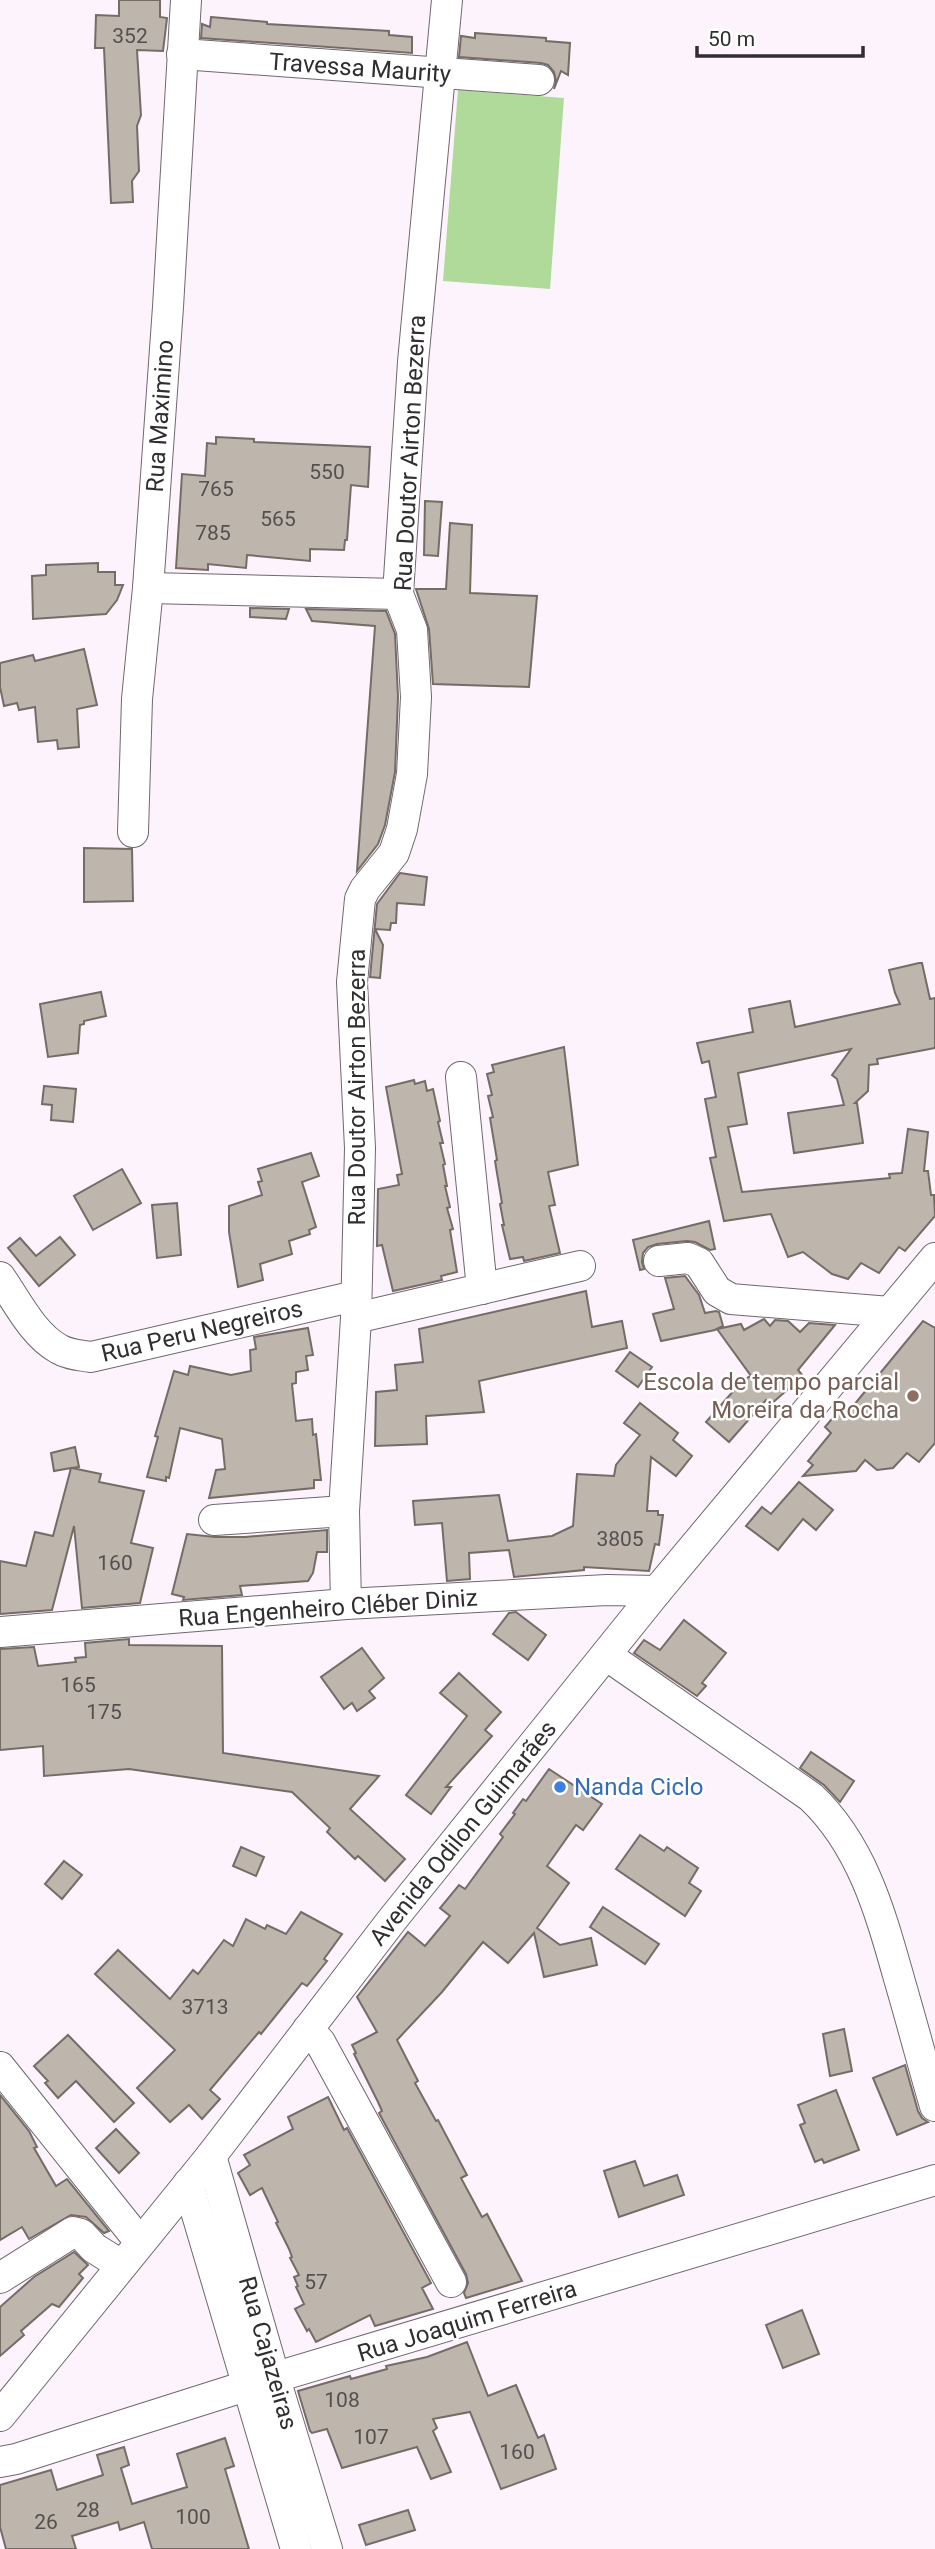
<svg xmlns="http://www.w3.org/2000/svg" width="935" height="2549" viewBox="0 0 935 2549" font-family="Roboto,sans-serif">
<rect width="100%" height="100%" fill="#fcf3fc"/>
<path fill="#b0da9a" d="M458,90L564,98L550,289L443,281Z"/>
<g fill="#beb5ad" stroke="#746c65" stroke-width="2">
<path d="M119,0H160V17L167,18L163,51L137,50L141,115L137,126L139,171L132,181L133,202L111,203L104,48H95L96,15L119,16Z"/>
<path d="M211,17L267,22V24L389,31V35L412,37V53L201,38L202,24L210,27Z"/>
<path d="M475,33L546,38V41L570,43L568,75L561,71L554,89L556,81L554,72L548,65L541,63L459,57L461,36L475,38Z"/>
<path d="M216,437L254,439V442L370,447L368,487L351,485L347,540H345L344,550L310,549V561L247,555L246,568L208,564V570L176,568L182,474L205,476L207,443L216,444Z"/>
<path d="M425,501L442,502L438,556L424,555Z"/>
<path d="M450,523L472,525L470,593L537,596L529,687L433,684L429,629L416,589H446Z"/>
<path d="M98,563V572H115V585H123L117,600L106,614L33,619L32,576L46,575V565Z"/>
<path d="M250,608L289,609L286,619L250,617Z"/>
<path d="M306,609L386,611L395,634L398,697L395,772L385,825L378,844L357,871L375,626L312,621Z"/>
<path d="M84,649L97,705L77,709L79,747L58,749L57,740L38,742L35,707L19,710L17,703L4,706L0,687V663L33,655L35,661Z"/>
<path d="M84,848L132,849L133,901L84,902Z"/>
<path d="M400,873L427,877L424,905L397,903L396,923H391L390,930L375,929L383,945L380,978L370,977L377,904Z"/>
<path d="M919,963H922L930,999L935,998V1048L877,1059L878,1064L869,1065L868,1091L855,1103H857L863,1143L794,1153L788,1113L844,1105L837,1079L832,1075L851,1049L738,1073L747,1124L728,1127L742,1192L890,1178L889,1174L902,1173L908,1129L928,1132L924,1171H928L931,1195H934L935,1216L905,1251L899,1247L879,1273L861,1263L848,1279L832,1274L803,1252L788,1257L771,1214L724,1221L710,1158L716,1157L705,1099L716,1097L709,1061L702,1063L697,1043L753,1032L749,1009L790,1001L795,1027L900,1004L895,993L889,970Z"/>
<path d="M101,992L106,1016L84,1021V1024L80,1025L78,1053L48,1057L40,1004Z"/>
<path d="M564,1047L578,1165L548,1172L555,1205L549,1206L560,1253L524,1261L523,1257L510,1259L502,1225H504L500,1204L502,1203L495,1161L497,1160L490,1118L493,1117L488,1096L492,1095L487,1074L494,1072L492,1065Z"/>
<path d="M414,1080L415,1084L425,1081L427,1091L433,1089L440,1121L438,1122L443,1143H440L445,1164L443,1165L447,1186H445L450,1207L447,1208L453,1229L450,1230L457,1272L441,1276L442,1280L393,1291L382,1245L377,1246L378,1189L399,1185L397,1175L402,1174L386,1087Z"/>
<path d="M44,1086L76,1089L73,1122L51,1120L52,1105L42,1104Z"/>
<path d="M311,1153L319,1176L302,1182L316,1227L309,1230L310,1234L289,1241L292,1254L260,1264L263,1280L238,1287L229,1232V1206L262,1195L258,1182L262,1181L258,1169Z"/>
<path d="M122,1169L141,1203L93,1230L74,1196Z"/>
<path d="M177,1203L181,1255L157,1258L152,1205Z"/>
<path d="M709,1221L715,1249L710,1250L695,1242L687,1241L657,1244L648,1247L643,1253L642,1262L644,1269L640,1270L633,1240Z"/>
<path d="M60,1237L75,1255L39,1286L8,1248L20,1238L36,1256Z"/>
<path d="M685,1276L699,1295L705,1313L716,1311L719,1312L723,1326L715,1330L661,1341L653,1314L674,1309L665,1278Z"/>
<path d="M586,1291L592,1327L622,1321L627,1348L479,1381L484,1412L426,1416L427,1444L375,1446L376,1392L397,1390L395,1365L423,1362L419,1329Z"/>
<path d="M764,1319L770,1326L775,1320L788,1321L800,1332L809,1323L835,1325L798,1370L803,1376L770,1405L766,1400L729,1442L706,1422L743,1380L751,1376L717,1329L741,1324L744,1330Z"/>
<path d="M923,1321L935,1328V1443L919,1462L907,1453L893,1468L877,1470L865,1460L856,1471L803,1476L813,1465L808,1461L831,1433L825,1427L843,1406L849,1411Z"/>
<path d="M308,1328L313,1355L306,1356L308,1370L296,1372V1383L292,1384L296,1421L312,1419L313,1435L316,1434L321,1480H314V1488L209,1498L216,1470L225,1469L222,1439L180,1428L169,1478L166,1477V1481L147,1477L158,1437L155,1436L174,1371L188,1375L190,1366L231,1375L251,1371L250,1350L256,1349L254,1337Z"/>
<path d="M630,1352L652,1367L638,1387L616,1371Z"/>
<path d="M640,1403L678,1433L673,1440L692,1456L676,1476L651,1457L647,1511H658V1515H663L659,1545L655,1544L649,1571L584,1567V1570L514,1577L509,1550L469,1553L470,1579L447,1581L442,1523L415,1525L413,1501L499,1495L508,1541L552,1536L573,1526L577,1474L614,1476L616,1465L640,1435L624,1423Z"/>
<path d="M75,1447L79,1467L72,1468L101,1474L99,1482L144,1491L131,1543L153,1548L140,1603L82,1608L74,1526L52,1610L0,1614V1561L26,1566L35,1532L53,1536L71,1468L54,1471L51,1453Z"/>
<path d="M799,1482L833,1510L816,1530L803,1519L778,1550L746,1526L762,1507L771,1514Z"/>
<path d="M327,1530V1552H317L313,1573L308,1581L240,1586L242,1595L183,1600L184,1597L172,1594L187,1534L215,1537H245Z"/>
<path d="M516,1612L546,1635L528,1660L493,1634L509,1613Z"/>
<path d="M684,1620L726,1653L702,1683L706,1686L697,1696L634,1653L644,1640L660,1650Z"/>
<path d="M129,1639V1645L222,1646L223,1753L379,1776L350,1809L405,1859L385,1881L358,1856L355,1859L327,1832L330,1828L292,1792L129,1769L44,1776L43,1746L0,1750V1649L34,1647L38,1666L76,1662L75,1658L86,1657L85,1643Z"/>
<path d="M362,1648L384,1678L369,1691L375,1698L357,1711L352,1703L344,1709L321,1677Z"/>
<path d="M459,1673L501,1712L485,1730L492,1736L446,1787H451L431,1814L406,1795L467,1716L440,1693Z"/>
<path d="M811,1752L854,1781L840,1802L824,1785L800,1768Z"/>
<path d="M549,1769L602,1804L583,1830L576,1825L547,1866L569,1883L537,1928L560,1945L591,1938L597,1965L544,1977L534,1933L508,1963L483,1942L442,1992L397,2040L418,2081L415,2083L436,2121L438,2120L467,2175L461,2178L482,2217L487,2214L522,2281L466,2298L464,2293L468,2283L466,2274L379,2113L382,2111L378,2102L354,2054L356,2053L352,2045L377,2032L357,1997L408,1932L425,1946L450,1916L440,1908L459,1885L465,1889L503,1837L500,1834L515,1814L513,1813L523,1799L526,1801Z"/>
<path d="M640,1835L664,1851L667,1847L698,1868L689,1883L701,1891L685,1916L616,1869Z"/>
<path d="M241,1847L264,1857L256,1876L233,1866Z"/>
<path d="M64,1861L82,1875L62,1899L45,1884Z"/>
<path d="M603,1907L659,1944L645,1964L590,1927Z"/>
<path d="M301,1912L342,1934L324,1959L327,1961L307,1986L302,1983L261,2034L259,2032L210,2090L220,2099L202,2119L189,2105L170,2122L137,2088L175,2050L95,1974L118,1950L170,1999L193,1970L198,1974L224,1940L233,1946L246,1919L265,1929L267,1925L286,1934Z"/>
<path d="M844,2029L852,2071L830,2076L823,2034Z"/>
<path d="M68,2035L134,2103L114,2122L76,2081L58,2098L45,2083L48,2081L34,2066Z"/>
<path d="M905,2065L918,2111L922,2118L928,2122L897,2135L873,2078Z"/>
<path d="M836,2090L859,2150L824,2163L822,2159L815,2162L800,2125L805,2123L798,2105Z"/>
<path d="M0,2095L29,2131L37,2147L34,2148L56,2186L67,2179L109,2231L104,2233L86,2217L71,2215L29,2239L22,2227L0,2240Z"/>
<path d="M328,2097L344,2130L347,2128L431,2283L422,2288L433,2309L375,2326L370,2315L316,2342L309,2329L307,2331L295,2309L304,2304L296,2287L298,2286L294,2277L299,2275L290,2258L292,2257L289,2249L276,2223L278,2222L262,2188L250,2195L238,2173L250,2165L244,2155L293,2129L288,2117Z"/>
<path d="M116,2129L139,2153L119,2173L96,2148Z"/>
<path d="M635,2161L644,2186L677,2175L684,2195L619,2217L604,2171Z"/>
<path d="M74,2252L88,2265L79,2274L83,2278L59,2307L52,2304L21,2331L24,2335L0,2356V2307L34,2277Z"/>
<path d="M802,2310L819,2354L783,2368L766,2325Z"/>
<path d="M467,2342L488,2396L516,2385L538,2438L544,2435L556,2469L501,2489L470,2412L433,2419L437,2428L433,2431L451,2472L431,2479L417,2447L342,2468L327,2429L312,2433L310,2431L298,2391L350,2376L351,2379L387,2369L386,2366L427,2357Z"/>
<path d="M225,2438L234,2466L225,2469L249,2549H152L144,2522L120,2530L118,2522L72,2536L76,2549H6L0,2527V2485L51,2470L57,2490L103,2475L97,2455L124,2447L129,2465L121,2468L132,2504L187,2487L177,2454Z"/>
<path d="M408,2510L415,2530L366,2545L359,2525Z"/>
</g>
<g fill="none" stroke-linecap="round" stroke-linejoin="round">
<defs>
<g id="minor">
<path d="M182,54L539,80"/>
<path d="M148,588L398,594"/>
<path d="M133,832L137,699L148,588L168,307L186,0"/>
<path d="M461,1077L482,1289"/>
<path d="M659,1261L688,1258L699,1263L717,1291L731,1299L890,1312"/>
<path d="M0,1277C17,1301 33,1335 59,1349C69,1355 80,1355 91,1357L355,1296"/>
<path d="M356,1318L580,1266"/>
<path d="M214,1520L344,1511"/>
<path d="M346,1604L344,1511L356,1318L360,1148L352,982L360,899L365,889L394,853L402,829L412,774L416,697L412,630L398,594L413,362L447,0"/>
<path d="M0,1632L346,1604L607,1590L657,1591"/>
<path d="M606,1655L811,1797C863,1846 881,1915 900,1982C912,2023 923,2065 935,2106"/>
<path d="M308,2029L320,2042L451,2282"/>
<path d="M0,2067L140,2242"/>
<path d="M211,2156L275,2379L327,2549"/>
<path d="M188,2184L296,2549"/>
<path d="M0,2278L73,2232L81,2234L94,2248L121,2265"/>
<path d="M0,2416L211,2156L392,1920L657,1591L935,1258"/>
<path d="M0,2462L16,2459L246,2386L935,2180"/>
</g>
</defs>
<use href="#minor" stroke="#706870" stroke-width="32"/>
<use href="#minor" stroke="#fff" stroke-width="30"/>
</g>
<circle fill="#8d6e63" stroke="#fff" stroke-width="2.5" cx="913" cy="1396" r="7"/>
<circle fill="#3f7fe0" stroke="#fff" stroke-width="2.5" cx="560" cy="1787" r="7"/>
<g text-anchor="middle" stroke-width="5" stroke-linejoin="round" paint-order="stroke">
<g font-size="21" fill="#545050">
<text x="130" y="43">352</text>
<text x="327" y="479">550</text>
<text x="216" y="496">765</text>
<text x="278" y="526">565</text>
<text x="213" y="540">785</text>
<text x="620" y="1546">3805</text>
<text x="115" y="1570">160</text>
<text x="78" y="1692">165</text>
<text x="104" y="1719">175</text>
<text x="205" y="2014">3713</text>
<text x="316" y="2289">57</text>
<text x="342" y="2407">108</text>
<text x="371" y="2444">107</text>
<text x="517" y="2459">160</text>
<text x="88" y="2517">28</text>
<text x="193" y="2524">100</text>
<text x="46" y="2529">26</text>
</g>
<g font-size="24" fill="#312e31" stroke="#fff">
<text transform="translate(360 68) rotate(4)" y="8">Travessa Maurity</text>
<text transform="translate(160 416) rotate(-86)" y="8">Rua Maximino</text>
<text transform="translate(410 453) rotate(-87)" y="8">Rua Doutor Airton Bezerra</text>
<text transform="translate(357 1087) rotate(-90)" y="8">Rua Doutor Airton Bezerra</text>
<text transform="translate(202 1331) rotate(-13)" y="8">Rua Peru Negreiros</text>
<text transform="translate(328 1608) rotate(-4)" y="8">Rua Engenheiro Cléber Diniz</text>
<text transform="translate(463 1833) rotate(-51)" y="8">Avenida Odilon Guimarães</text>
<text transform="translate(467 2321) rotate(-17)" y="8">Rua Joaquim Ferreira</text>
<text transform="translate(268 2353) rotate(74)" y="8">Rua Cajazeiras</text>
</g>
<g font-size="24" fill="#785e54" stroke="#fff" text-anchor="end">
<text x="899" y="1390">Escola de tempo parcial<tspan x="899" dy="28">Moreira da Rocha</tspan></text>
</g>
<g font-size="24" fill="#366cbe" stroke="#fff" text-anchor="start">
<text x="574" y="1795">Nanda Ciclo</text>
</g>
</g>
<path d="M697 46v10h166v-10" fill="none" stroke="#312e31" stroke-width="3.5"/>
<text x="708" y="46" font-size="21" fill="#312e31" stroke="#ffffff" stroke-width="5" paint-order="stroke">50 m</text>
</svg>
